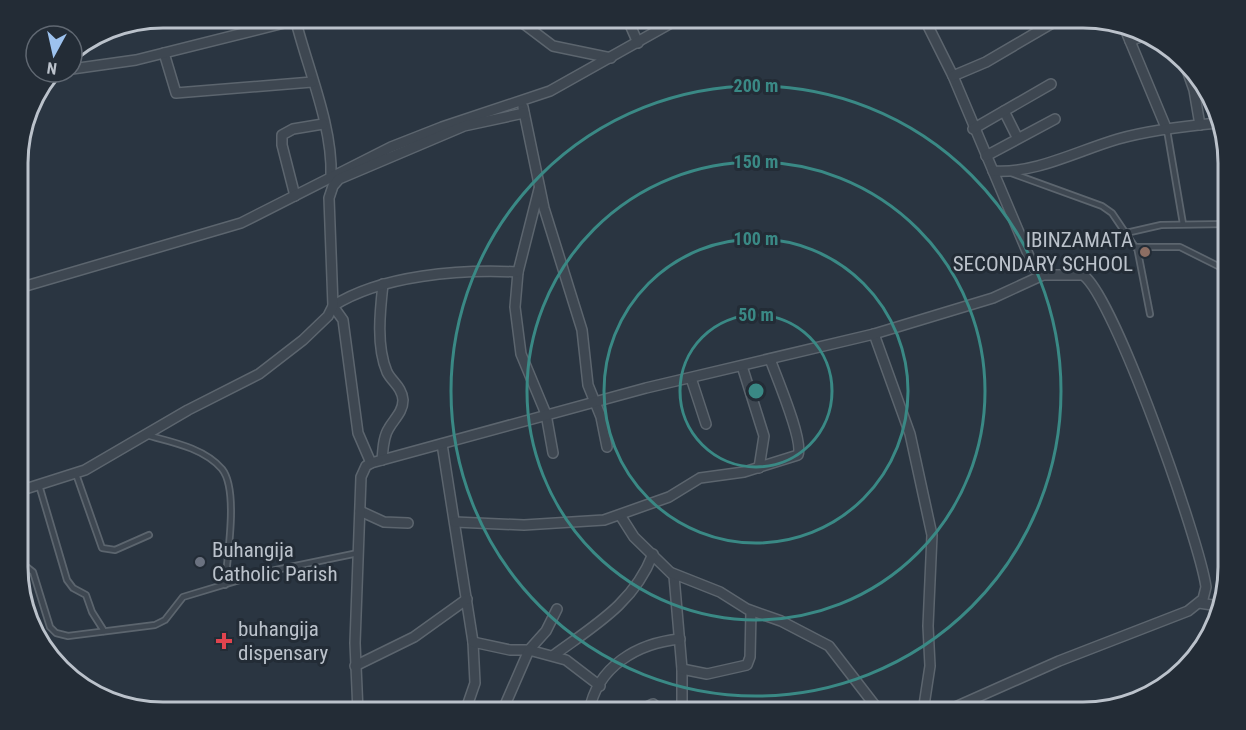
<svg xmlns="http://www.w3.org/2000/svg" width="1246" height="730" viewBox="0 0 1246 730" font-family="'Roboto Condensed',sans-serif">
<rect width="100%" height="100%" fill="#2a3541"/>
<g fill="none" stroke-linecap="round" stroke-linejoin="round">
<defs>
<g id="service">
<path d="M1167,130L1183,224"/>
<path d="M1011,173L1102,206L1112,213L1135,247H1180L1228,271"/>
<path d="M1126,233L1161,225L1228,224"/>
<path d="M1137,247L1150,314"/>
<path d="M146,435C172,442 204,448 222,469C239,490 227,558 225,585"/>
<path d="M76,474L102,548L115,550L149,535"/>
<path d="M39,485L67,580L73,588L86,595L92,612L104,631"/>
<path d="M19,561L33,572L50,627L56,633L68,636L155,625L165,620L183,597L266,572L358,553"/>
</g>
<g id="minor">
<path d="M295,18C307,67 333,126 331,176"/>
<path d="M516,18L553,46L611,58"/>
<path d="M627,18L638,43"/>
<path d="M924,18L953,76L1034,268L1043,275H1083C1114,296 1200,542 1206,587L1203,599L1188,611L1059,661L944,712"/>
<path d="M1125,29L1167,130"/>
<path d="M1130,41L1146,35"/>
<path d="M164,53L176,93L312,82"/>
<path d="M1186,67L1194,90L1200,125"/>
<path d="M72,69L136,60L296,20"/>
<path d="M53,73L60,72"/>
<path d="M953,76L986,62L1061,18"/>
<path d="M523,107L544,208L582,330L588,385L601,417L607,447"/>
<path d="M1004,111L1017,137"/>
<path d="M973,129L1051,84"/>
<path d="M986,156L1055,119"/>
<path d="M993,171C1035,174 1077,151 1118,139C1150,130 1185,126 1218,123"/>
<path d="M539,189L518,272L515,307L521,354L546,414L553,453"/>
<path d="M295,196L282,145V135L293,129L323,124"/>
<path d="M19,288L241,223L391,147L442,127L550,91L680,18"/>
<path d="M874,334L910,434L932,535L928,626L930,666L923,712"/>
<path d="M742,366L764,436L759,468"/>
<path d="M691,378L706,424"/>
<path d="M442,444L473,642L475,683L465,712"/>
<path d="M382,460C383,450 383,437 389,428C394,419 403,412 403,400C402,387 392,382 387,372C376,346 380,311 383,284"/>
<path d="M371,463L358,433L343,320L333,306C381,275 461,269 518,272"/>
<path d="M19,491L85,470L188,410L259,374L303,340L328,316L333,306L329,198L333,186L339,179L464,126L524,113"/>
<path d="M360,511L384,522L408,523"/>
<path d="M620,515L634,537L674,576L682,669V712"/>
<path d="M455,522L524,525L604,520L669,497L700,478L744,472L798,455C804,441 776,376 770,359"/>
<path d="M672,573L720,592L747,609L781,621L829,646L880,712"/>
<path d="M1199,603L1219,606"/>
<path d="M473,642L510,650H529L546,631L557,609"/>
<path d="M554,655C595,625 634,603 653,554"/>
<path d="M355,666L414,637L467,599"/>
<path d="M682,669L707,674L747,665L750,657L751,611"/>
<path d="M358,712L355,643L361,477L366,466L371,463L646,388L874,334L993,298L1043,275"/>
<path d="M502,712L529,650L566,660L600,686"/>
<path d="M589,712C597,666 638,643 680,639"/>
<path d="M636,712L653,704L663,712"/>
</g>
</defs>
<use href="#service" stroke="#5c656e" stroke-width="8"/>
<use href="#minor" stroke="#5c656e" stroke-width="12"/>
<use href="#service" stroke="#3e4751" stroke-width="4.5"/>
<use href="#minor" stroke="#3e4751" stroke-width="9"/>
<path stroke="#616c77" stroke-width="3" stroke-dasharray="6 6" stroke-linecap="butt" d="M1095,711L1165,683"/>
</g>
<g fill="none" stroke="#3a8985" stroke-width="3">
<circle cx="756" cy="391" r="76"/>
<circle cx="756" cy="391" r="152"/>
<circle cx="756" cy="391" r="229"/>
<circle cx="756" cy="391" r="305"/>
</g>
<circle fill="#8d6e63" stroke="#232c36" stroke-width="2" cx="1145" cy="252" r="6"/>
<circle fill="#6b7280" stroke="#232c36" stroke-width="2" cx="200" cy="562" r="6"/>
<path fill="#e0444e" stroke="#232c36" stroke-width="2" d="M221 632h6v6h6v6h-6v6h-6v-6h-6v-6h6z"/>
<g text-anchor="middle" stroke-width="6" stroke-linejoin="round" paint-order="stroke">
<g font-size="21" fill="#bbc2cb" stroke="#232c36" text-anchor="start">
<text x="1133" y="247" text-anchor="end">IBINZAMATA<tspan x="1133" dy="24">SECONDARY SCHOOL</tspan></text>
<text x="212" y="557">Buhangija<tspan x="212" dy="24">Catholic Parish</tspan></text>
<text x="238" y="636">buhangija<tspan x="238" dy="24">dispensary</tspan></text>
</g>
</g>
<path d="M0 0H1246V730H0ZM163 28H1083A135 135 0 0 1 1218 163V567A135 135 0 0 1 1083 702H163A135 135 0 0 1 28 567V163A135 135 0 0 1 163 28Z" fill="#232c36" fill-rule="evenodd"/>
<path fill="none" stroke="#bbc2cb" stroke-width="3" d="M163 28H1083A135 135 0 0 1 1218 163V567A135 135 0 0 1 1083 702H163A135 135 0 0 1 28 567V163A135 135 0 0 1 163 28Z"/>
<circle cx="756" cy="391" r="9" fill="#3a8985" stroke="#232c36" stroke-width="3"/>
<g font-size="18" text-anchor="middle" font-weight="bold" fill="#3a8985" stroke="#232c36" stroke-width="6" stroke-linejoin="round" paint-order="stroke">
<text x="756" y="92">200 m</text>
<text x="756" y="168">150 m</text>
<text x="756" y="245">100 m</text>
<text x="756" y="321">50 m</text>
</g>
<g transform="translate(54 54) rotate(188)"><circle r="28" fill="#232c36" stroke="#606872" stroke-width="1.5"/>
<path d="M0-4.5L10 22L0 15L-10 22Z" fill="#9dc2ee"/>
<text y="-9" font-size="16" font-weight="bold" text-anchor="middle" fill="#bbc2cb">N</text>
</g>
</svg>
